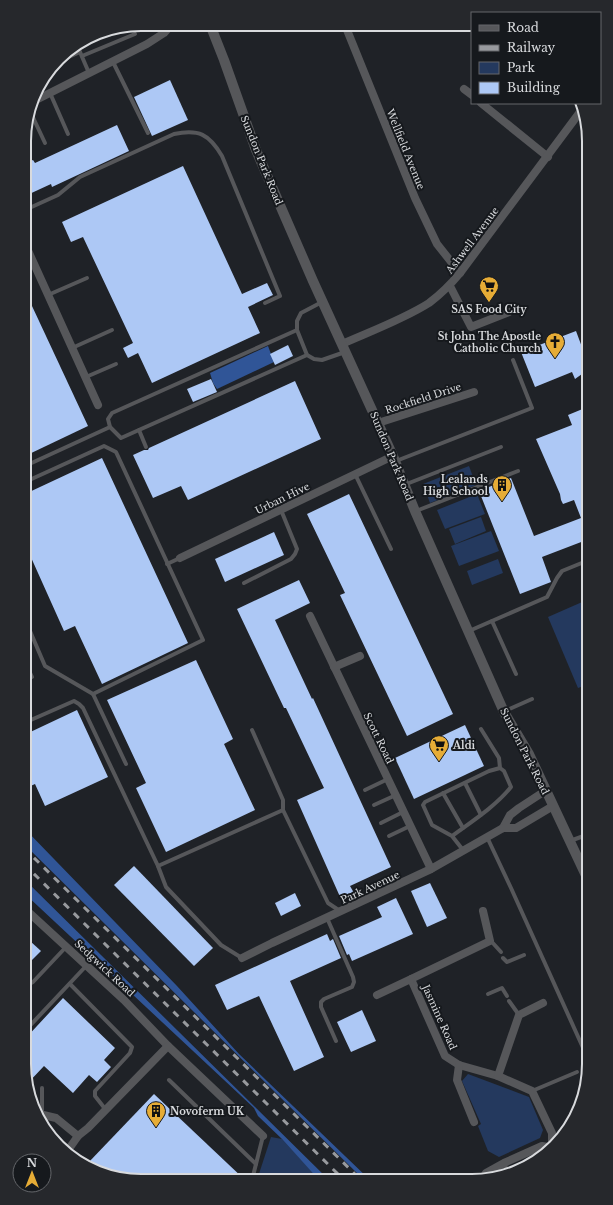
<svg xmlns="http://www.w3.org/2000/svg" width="613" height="1205" viewBox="0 0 613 1205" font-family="'Libre Baskerville',serif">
<rect width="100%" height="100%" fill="#1f2227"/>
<g fill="#24395e">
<path d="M469,466L476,485L430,503L423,484Z"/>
<path d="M477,494L485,514L445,529L437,510Z"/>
<path d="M481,517L486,531L455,544L449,529Z"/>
<path d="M491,531L499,551L459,566L451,546Z"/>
<path d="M498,559L503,573L472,585L467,571Z"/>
<path d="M589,599V684L578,688L548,617Z"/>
<path d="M468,1074L529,1097L543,1130L540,1138L499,1157L488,1151L478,1126L481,1124L462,1081Z"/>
<path d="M271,1137L282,1139L321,1181L257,1180Z"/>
</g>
<g fill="#305597">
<path d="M268,346L274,362L217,389L213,383L210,373Z"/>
<path d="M24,828L177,986L239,1054L371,1181H365L24,844Z"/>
<path d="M24,879L330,1181H320L282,1139L258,1116L254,1108L24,893Z"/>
</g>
<g fill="#adc8f5">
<path d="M170,80L188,120L152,136L134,97Z"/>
<path d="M117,125L129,151L52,187L51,184L25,196V163L33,160L35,163Z"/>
<path d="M183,166L242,294L267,283L273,295L248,307L260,333L152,383L138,353L128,358L123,348L133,343L83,237L71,242L62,222Z"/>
<path d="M32,306L88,426L25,456V310Z"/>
<path d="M576,331L589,366V369L575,379L572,372L535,387L521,352Z"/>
<path d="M288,345L293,356L275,365L270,354Z"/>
<path d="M211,379L217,392L193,402L187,389Z"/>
<path d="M295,381L321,439L188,500L181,486L153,498L133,455L144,450H148L149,448Z"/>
<path d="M585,408L589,418V539L542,557L551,582L520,594L479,491L511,478L534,536L581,518L574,500L563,504L561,500L560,494L536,439L572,425L568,415Z"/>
<path d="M102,458L188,643L102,684L75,626L64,631L25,544V494Z"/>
<path d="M349,494L453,714L407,736L340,595L345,593L307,514Z"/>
<path d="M274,532L284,555L225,582L215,559Z"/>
<path d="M299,580L310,603L275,620L312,699L313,698L391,867L350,886L354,893L341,899L297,800L324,788L286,708H284L237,609Z"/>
<path d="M196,660L233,739L224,744L255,810L166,852L136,788L146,783L107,700Z"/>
<path d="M77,710L108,777L45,806L35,784L24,789V735Z"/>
<path d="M465,725L484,766L414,799L395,758Z"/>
<path d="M134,866L213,948L194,966L114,885Z"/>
<path d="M430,883L447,918L427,927L411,891Z"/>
<path d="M295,893L301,906L281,916L275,903Z"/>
<path d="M396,898L413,934L352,961L349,954L347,955L339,936L382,917L377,907Z"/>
<path d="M327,934L330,941L333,939L341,958L290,981L324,1057L294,1071L259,996L227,1010L215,985Z"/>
<path d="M30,941L41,951L24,968V947Z"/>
<path d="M63,998L115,1048L104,1060L111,1067L97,1082L89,1075L73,1093L44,1066L27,1084L24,1064V1040Z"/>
<path d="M362,1010L376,1041L351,1052L337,1022Z"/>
<path d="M154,1094L245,1180H126L88,1163Z"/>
</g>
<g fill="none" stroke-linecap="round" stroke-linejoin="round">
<g stroke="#56575a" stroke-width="4">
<path d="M77,45L89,73"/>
<path d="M82,56L135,34"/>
<path d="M62,60L80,52"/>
<path d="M113,62L148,133"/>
<path d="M50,93L68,134"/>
<path d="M30,111L45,143"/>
<path d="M25,153L26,154"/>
<path d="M25,210L58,195L80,177L174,134C199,129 209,134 222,156L280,296L265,303"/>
<path d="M25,270L34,266"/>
<path d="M48,295L87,278"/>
<path d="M322,302L301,313L297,321V330L307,355L314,359L322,360L345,352"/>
<path d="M297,330L112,413L108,419L110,427L121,438L307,355"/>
<path d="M72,348L112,330"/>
<path d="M86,377L116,364"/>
<path d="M139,430L146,447"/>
<path d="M396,461L532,408L513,360"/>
<path d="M25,466L110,427"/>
<path d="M355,474L391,549"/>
<path d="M404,485L501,447"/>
<path d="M416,511L518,471"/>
<path d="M167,564L180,558"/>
<path d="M244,583L291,559L295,554L297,549L281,510"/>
<path d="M24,617L45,666L93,694L203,640L116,452L104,446L25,482"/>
<path d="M492,621L516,674"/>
<path d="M469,631L547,597L557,578L562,571L589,560"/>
<path d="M24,660L32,677"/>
<path d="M93,694L126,764"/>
<path d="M505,711L532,699"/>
<path d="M24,723L74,701L79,704L83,708L158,866"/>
<path d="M481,729L499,758L500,768"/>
<path d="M252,730L283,800V810"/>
<path d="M465,783L481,815"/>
<path d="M365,790L388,779"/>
<path d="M443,793L463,828"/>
<path d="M374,805L396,795"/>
<path d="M381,823L403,812"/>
<path d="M389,836L410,826"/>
<path d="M452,836C471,822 496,806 511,787L504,771L500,768L489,771L425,802L423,805L432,825L452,836L463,850"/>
<path d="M487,837L511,888L589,1061"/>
<path d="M570,841L589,834"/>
<path d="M327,918L353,977L354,982L352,987L324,999L321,1002V1007L336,1041"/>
<path d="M491,941L501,952"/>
<path d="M242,958L221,945L166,887L158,866L283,810L328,903L340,911"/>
<path d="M503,958L507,962L524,955"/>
<path d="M70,984L132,1047L130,1053L95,1091V1096L106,1110"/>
<path d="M24,987L33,982L66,947"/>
<path d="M488,994L502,988L507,996"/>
<path d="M509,1001L519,1015"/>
<path d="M24,1032L87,965"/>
<path d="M169,1080L256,1164"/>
<path d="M42,1088V1114"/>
<path d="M532,1091L577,1072"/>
<path d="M504,1163L509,1175"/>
<path d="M385,1177L389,1181"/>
<path d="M252,1180L263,1136"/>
</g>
<g stroke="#56575a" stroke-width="8">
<path d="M345,25L415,198L437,244L460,273"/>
<path d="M464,89L472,95"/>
<path d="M32,102L147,44L164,33L172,24"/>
<path d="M481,103L548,157"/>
<path d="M25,244L98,405"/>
<path d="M450,286L471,327L509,312"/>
<path d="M342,344C369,332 404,319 429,303C441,294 451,284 460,273L583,108"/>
<path d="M378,423L474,392"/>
<path d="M180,558L393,456"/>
<path d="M310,616L431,869"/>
<path d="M334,667L360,656"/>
<path d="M503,828L510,815L519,808L545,791"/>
<path d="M24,908L124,1000L168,1046"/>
<path d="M483,911L490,941L411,979L445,1056L459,1065L498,1076L532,1091L552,1133V1144"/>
<path d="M242,958L272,943L431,869L503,828H516L553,806"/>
<path d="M377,995L411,979"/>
<path d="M459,1065L457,1080L474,1122"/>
<path d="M498,1076L519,1015L543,1003"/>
<path d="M39,1114L56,1118L78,1136"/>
<path d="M66,1153L78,1136L88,1128L168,1046L263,1136"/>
<path d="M481,1180L486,1173L504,1163L542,1146L548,1147"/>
</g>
<path stroke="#56575a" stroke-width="10" d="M209,24L211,27L224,60L256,150L313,281L393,456L415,511L504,712L529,754L589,882"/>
<g stroke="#989a9e" stroke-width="3" stroke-dasharray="7 7" stroke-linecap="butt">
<path d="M24,848L362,1181"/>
<path d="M24,864L345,1181"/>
</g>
</g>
<defs>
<symbol id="supermarket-pin" viewBox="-11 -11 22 30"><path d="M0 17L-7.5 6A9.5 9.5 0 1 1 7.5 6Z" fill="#e6ac36" stroke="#16191d"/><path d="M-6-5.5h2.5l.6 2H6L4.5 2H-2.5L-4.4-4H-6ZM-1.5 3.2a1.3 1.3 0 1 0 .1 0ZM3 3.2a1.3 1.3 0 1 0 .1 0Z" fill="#111"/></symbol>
<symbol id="church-pin" viewBox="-11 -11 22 30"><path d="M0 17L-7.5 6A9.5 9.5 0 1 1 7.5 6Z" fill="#e6ac36" stroke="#16191d"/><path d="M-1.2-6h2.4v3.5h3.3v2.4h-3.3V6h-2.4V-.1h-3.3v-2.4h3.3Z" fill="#111"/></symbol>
<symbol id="building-pin" viewBox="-11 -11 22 30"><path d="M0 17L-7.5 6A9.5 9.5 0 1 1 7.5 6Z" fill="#e6ac36" stroke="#16191d"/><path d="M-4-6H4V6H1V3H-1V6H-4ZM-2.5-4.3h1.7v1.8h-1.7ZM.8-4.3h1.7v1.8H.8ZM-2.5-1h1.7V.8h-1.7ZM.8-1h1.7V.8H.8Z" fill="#111"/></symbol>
</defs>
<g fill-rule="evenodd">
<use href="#supermarket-pin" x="478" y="275" width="22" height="30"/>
<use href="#church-pin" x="544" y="331" width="22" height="30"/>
<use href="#building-pin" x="491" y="474" width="22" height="30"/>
<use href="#supermarket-pin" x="428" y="734" width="22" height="30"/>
<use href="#building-pin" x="145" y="1100" width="22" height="30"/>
</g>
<g text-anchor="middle" stroke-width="4" stroke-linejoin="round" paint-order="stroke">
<g font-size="10" fill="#d8dadd" stroke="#16191d">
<text transform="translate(406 149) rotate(68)" y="4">Wellfield Avenue</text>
<text transform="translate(262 160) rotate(68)" y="4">Sundon Park Road</text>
<text transform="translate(472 240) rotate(-53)" y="4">Ashwell Avenue</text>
<text transform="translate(423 398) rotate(-18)" y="4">Rockfield Drive</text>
<text transform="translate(392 456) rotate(67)" y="4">Sundon Park Road</text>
<text transform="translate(282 498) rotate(-26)" y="4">Urban Hive</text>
<text transform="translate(379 738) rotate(64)" y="4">Scott Road</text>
<text transform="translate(525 751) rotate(63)" y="4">Sundon Park Road</text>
<text transform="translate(370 887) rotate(-25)" y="4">Park Avenue</text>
<text transform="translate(105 968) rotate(43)" y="4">Sedgwick Road</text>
<text transform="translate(440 1017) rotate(66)" y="4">Jasmine Road</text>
</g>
<g font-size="10" font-weight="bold" fill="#d8dadd" stroke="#16191d" text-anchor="end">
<text x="489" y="313" text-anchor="middle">SAS Food City</text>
<text x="541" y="340">St John The Apostle<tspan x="541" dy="12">Catholic Church</tspan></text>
<text x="488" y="483">Lealands<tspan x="488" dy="12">High School</tspan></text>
<text x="453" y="749" text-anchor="start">Aldi</text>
<text x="170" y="1115" text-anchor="start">Novoferm UK</text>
</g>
</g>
<path d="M0 0H613V1205H0ZM141 31H472A110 110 0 0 1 582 141V1064A110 110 0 0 1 472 1174H141A110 110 0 0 1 31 1064V141A110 110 0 0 1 141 31Z" fill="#26282c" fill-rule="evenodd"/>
<path fill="none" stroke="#d8dadd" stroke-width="2" d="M141 31H472A110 110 0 0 1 582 141V1064A110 110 0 0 1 472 1174H141A110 110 0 0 1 31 1064V141A110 110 0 0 1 141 31Z"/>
<rect x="471" y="12" width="130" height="92" fill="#16191d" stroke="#64666a"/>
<rect x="479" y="25" width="20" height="6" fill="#56575a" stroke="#64666a"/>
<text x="507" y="32" font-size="12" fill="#d8dadd">Road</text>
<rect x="479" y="45" width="20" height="6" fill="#989a9e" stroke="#64666a"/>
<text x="507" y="52" font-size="12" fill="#d8dadd">Railway</text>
<rect x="479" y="62" width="20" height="12" fill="#24395e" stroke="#64666a"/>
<text x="507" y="72" font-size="12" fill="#d8dadd">Park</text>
<rect x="479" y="82" width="20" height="12" fill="#adc8f5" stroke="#64666a"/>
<text x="507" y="92" font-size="12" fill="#d8dadd">Building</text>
<g transform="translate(32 1173)"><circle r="19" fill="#16191d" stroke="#64666a"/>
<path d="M0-3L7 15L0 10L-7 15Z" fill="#e6ac36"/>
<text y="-6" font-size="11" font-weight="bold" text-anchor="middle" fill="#d8dadd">N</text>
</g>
</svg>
